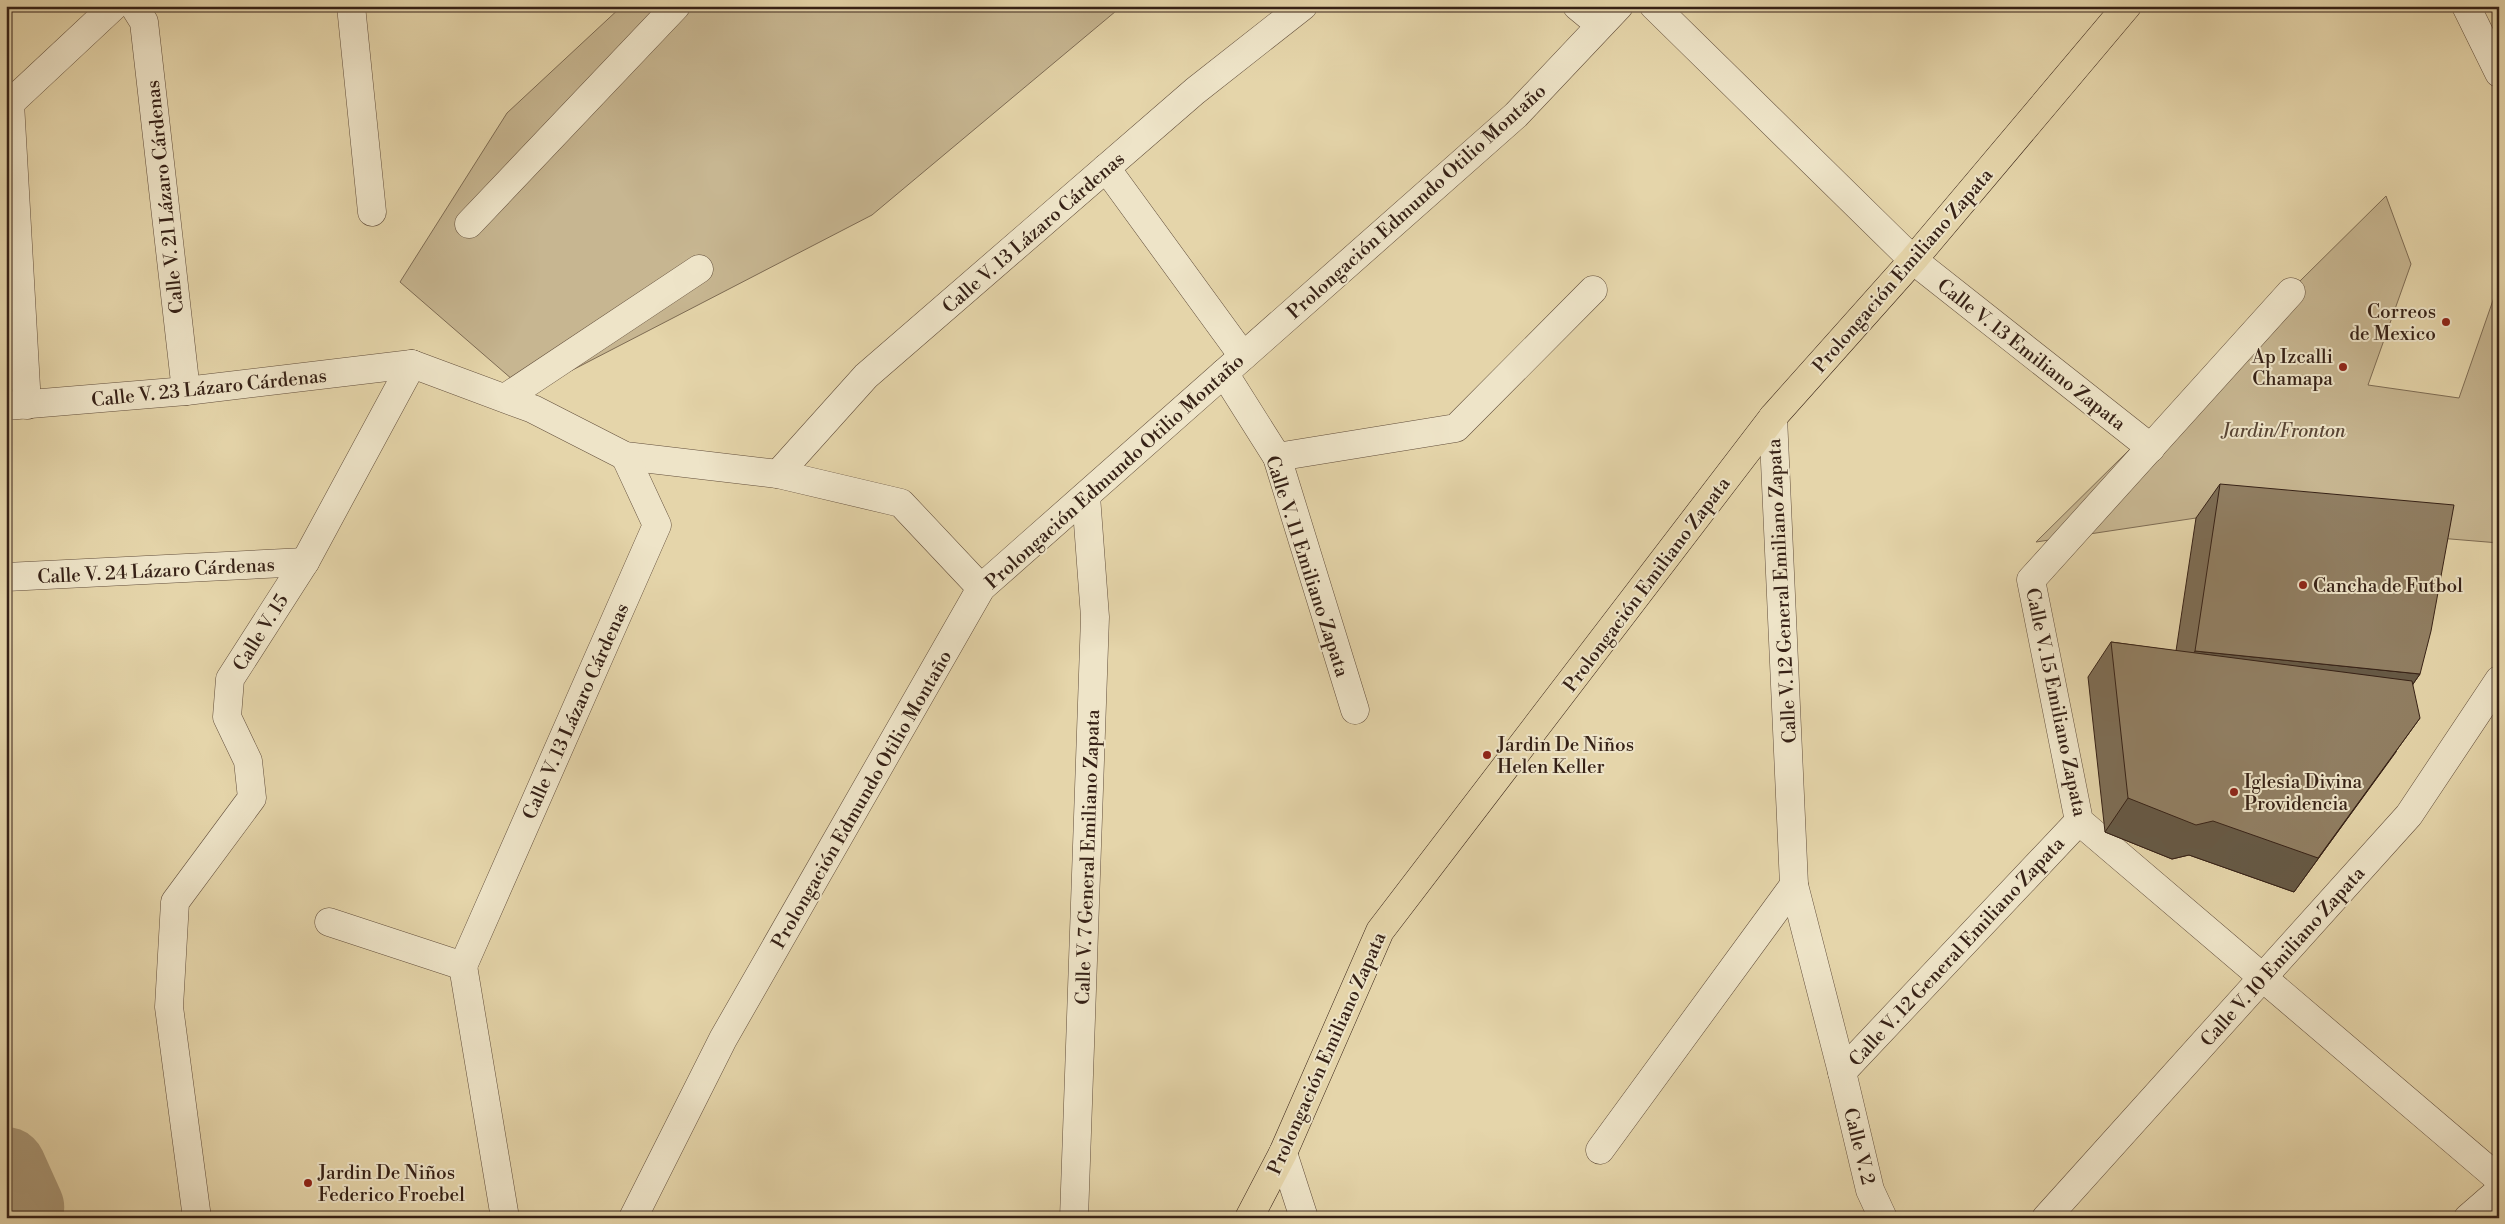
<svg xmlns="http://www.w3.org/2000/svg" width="2505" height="1224" viewBox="0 0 2505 1224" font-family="'Libre Bodoni',serif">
<rect width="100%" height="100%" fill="#e5d5aa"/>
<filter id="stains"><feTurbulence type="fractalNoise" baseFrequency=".004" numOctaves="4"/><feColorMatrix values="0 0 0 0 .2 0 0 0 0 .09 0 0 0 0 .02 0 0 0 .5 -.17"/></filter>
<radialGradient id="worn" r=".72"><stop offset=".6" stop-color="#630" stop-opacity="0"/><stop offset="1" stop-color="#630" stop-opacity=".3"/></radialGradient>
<g fill="#c7b691" stroke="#7e6c54">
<path d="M622,6H1122L872,215L528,393L400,282L507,113Z"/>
<path d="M2386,196L2411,264L2368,385L2459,398L2499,283V543L2196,518L2036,542Z"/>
</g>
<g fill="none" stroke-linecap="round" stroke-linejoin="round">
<path stroke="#aa9878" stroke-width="80" d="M6,1167L24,1207L18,1218"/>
<defs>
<g id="minor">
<path d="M134,6L144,22L186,391"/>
<path d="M351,6L372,212"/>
<path d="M1577,6L1600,25"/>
<path d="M1654,6L1913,260L2151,448"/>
<path d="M2466,6L2499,73"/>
<path d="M10,103L27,405"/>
<path d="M6,107L114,6"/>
<path d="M1106,168L1243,356"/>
<path d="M469,224L676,6"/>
<path d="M2291,292L2031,580L2079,821L2499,1179"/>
<path d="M1224,373L1277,457L1355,710"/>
<path d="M505,398L699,269"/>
<path d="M6,406L186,391L412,364L533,409L625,456L778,474L901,503L981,588"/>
<path d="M1773,417L1794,885L1842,1072L1870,1190L1883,1218"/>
<path d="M1277,457L1456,428L1593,290"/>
<path d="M778,474L866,376L1195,91L1303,6"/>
<path d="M6,577L305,562"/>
<path d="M329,922L463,966"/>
<path d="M463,966L657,525L625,456"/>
<path d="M463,966L505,1218"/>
<path d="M1842,1072L2079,821"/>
<path d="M1600,1150L1794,885"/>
<path d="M1283,1153L1304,1218"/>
<path d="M197,1218L169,1007L175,902L252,798L248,761L227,717L230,679L305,562L412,364"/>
<path d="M633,1218L723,1039L981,588L1516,115L1619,6"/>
<path d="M1074,1218L1095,617L1086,496"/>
<path d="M2046,1218L2409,815L2499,680"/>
<path d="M2468,1218L2499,1191"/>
</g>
<path id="major" d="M1249,1218L1283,1153L1380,931L1773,417L1913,260L2127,6"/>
</defs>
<use href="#minor" stroke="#624e3b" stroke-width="29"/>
<use href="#major" stroke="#362116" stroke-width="29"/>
<use href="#minor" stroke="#eee4c8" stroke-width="28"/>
<use href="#major" stroke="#e5d5aa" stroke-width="28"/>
</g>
<path fill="#7d6d55" stroke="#362116" d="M2220,484L2420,674L2413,684L2396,752L2294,892L2189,855L2172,859L2105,832L2088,677L2111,642L2176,651L2196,518Z"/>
<g fill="#665945" stroke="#362116">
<path d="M2195,651L2420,674L2396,708L2171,685Z"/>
<path d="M2420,718L2294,892L2189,855L2172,859L2105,832L2128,798Z"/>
</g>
<g fill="#917f63" stroke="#362116">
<path d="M2220,484L2454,505L2431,631L2420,674L2195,651Z"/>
<path d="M2111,642L2412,681L2420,718L2318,858L2213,821L2196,825L2128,798Z"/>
</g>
<g fill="#8f2418" stroke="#eee4c8" stroke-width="2">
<circle cx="2446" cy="322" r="5"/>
<circle cx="2343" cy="367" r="5"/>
<circle cx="2303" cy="585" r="5"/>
<circle cx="1487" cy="755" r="5"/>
<circle cx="2234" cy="792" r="5"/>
<circle cx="308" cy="1183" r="5"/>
</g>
<g text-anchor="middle" stroke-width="4" stroke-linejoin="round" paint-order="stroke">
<g font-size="19" fill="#362116" stroke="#eee4c8">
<text transform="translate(164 197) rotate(-96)" y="7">Calle V. 21 Lázaro Cárdenas</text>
<text transform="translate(1416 201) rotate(-42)" y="7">Prolongación Edmundo Otilio Montaño</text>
<text transform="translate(1033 232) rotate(-41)" y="7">Calle V. 13 Lázaro Cárdenas</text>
<text transform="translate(1902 270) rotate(-49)" y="7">Prolongación Emiliano Zapata</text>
<text transform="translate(2032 354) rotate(38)" y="7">Calle V. 13 Emiliano Zapata</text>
<text transform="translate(209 387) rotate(-6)" y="7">Calle V. 23 Lázaro Cárdenas</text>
<text transform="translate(1114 471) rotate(-42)" y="7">Prolongación Edmundo Otilio Montaño</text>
<text transform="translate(1308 566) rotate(72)" y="7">Calle V. 11 Emiliano Zapata</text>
<text transform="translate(156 570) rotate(-3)" y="7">Calle V. 24 Lázaro Cárdenas</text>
<text transform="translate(1646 584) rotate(-53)" y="7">Prolongación Emiliano Zapata</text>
<text transform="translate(1781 591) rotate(-93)" y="7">Calle V. 12 General Emiliano Zapata</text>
<text transform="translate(260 632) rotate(-58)" y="7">Calle V. 15</text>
<text transform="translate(2057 702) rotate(78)" y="7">Calle V. 15 Emiliano Zapata</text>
<text transform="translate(575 711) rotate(-66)" y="7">Calle V. 13 Lázaro Cárdenas</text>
<text transform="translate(861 799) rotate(-60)" y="7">Prolongación Edmundo Otilio Montaño</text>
<text transform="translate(1087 857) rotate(-88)" y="7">Calle V. 7 General Emiliano Zapata</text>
<text transform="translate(1956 951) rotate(-47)" y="7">Calle V. 12 General Emiliano Zapata</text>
<text transform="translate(2282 956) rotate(-48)" y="7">Calle V. 10 Emiliano Zapata</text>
<text transform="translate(1326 1053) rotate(-66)" y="7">Prolongación Emiliano Zapata</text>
<text transform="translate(1860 1146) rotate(76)" y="7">Calle V. 2</text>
</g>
<g font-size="19" fill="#362116" stroke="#eee4c8" text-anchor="start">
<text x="2436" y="318" text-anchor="end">Correos<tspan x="2436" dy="22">de Mexico</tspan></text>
<text x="2333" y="363" text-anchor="end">Ap Izcalli<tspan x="2333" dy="22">Chamapa</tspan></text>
<text x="2313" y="592">Cancha de Futbol</text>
<text x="1497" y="751">Jardin De Niños<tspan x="1497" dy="22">Helen Keller</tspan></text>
<text x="2244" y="788">Iglesia Divina<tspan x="2244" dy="22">Providencia</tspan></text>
<text x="318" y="1179">Jardin De Niños<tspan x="318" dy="22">Federico Froebel</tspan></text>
</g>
<g font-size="19" font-style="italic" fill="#5a4635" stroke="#eee4c8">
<text x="2284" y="437">Jardin/Fronton</text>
</g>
</g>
<rect width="2505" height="1224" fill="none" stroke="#e5d5aa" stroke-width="25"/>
<rect x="8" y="8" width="2490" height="1209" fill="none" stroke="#362116" stroke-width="2.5"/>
<rect x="12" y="12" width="2480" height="1199" fill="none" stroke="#362116"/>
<rect width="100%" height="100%" filter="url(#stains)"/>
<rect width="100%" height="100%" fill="url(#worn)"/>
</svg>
